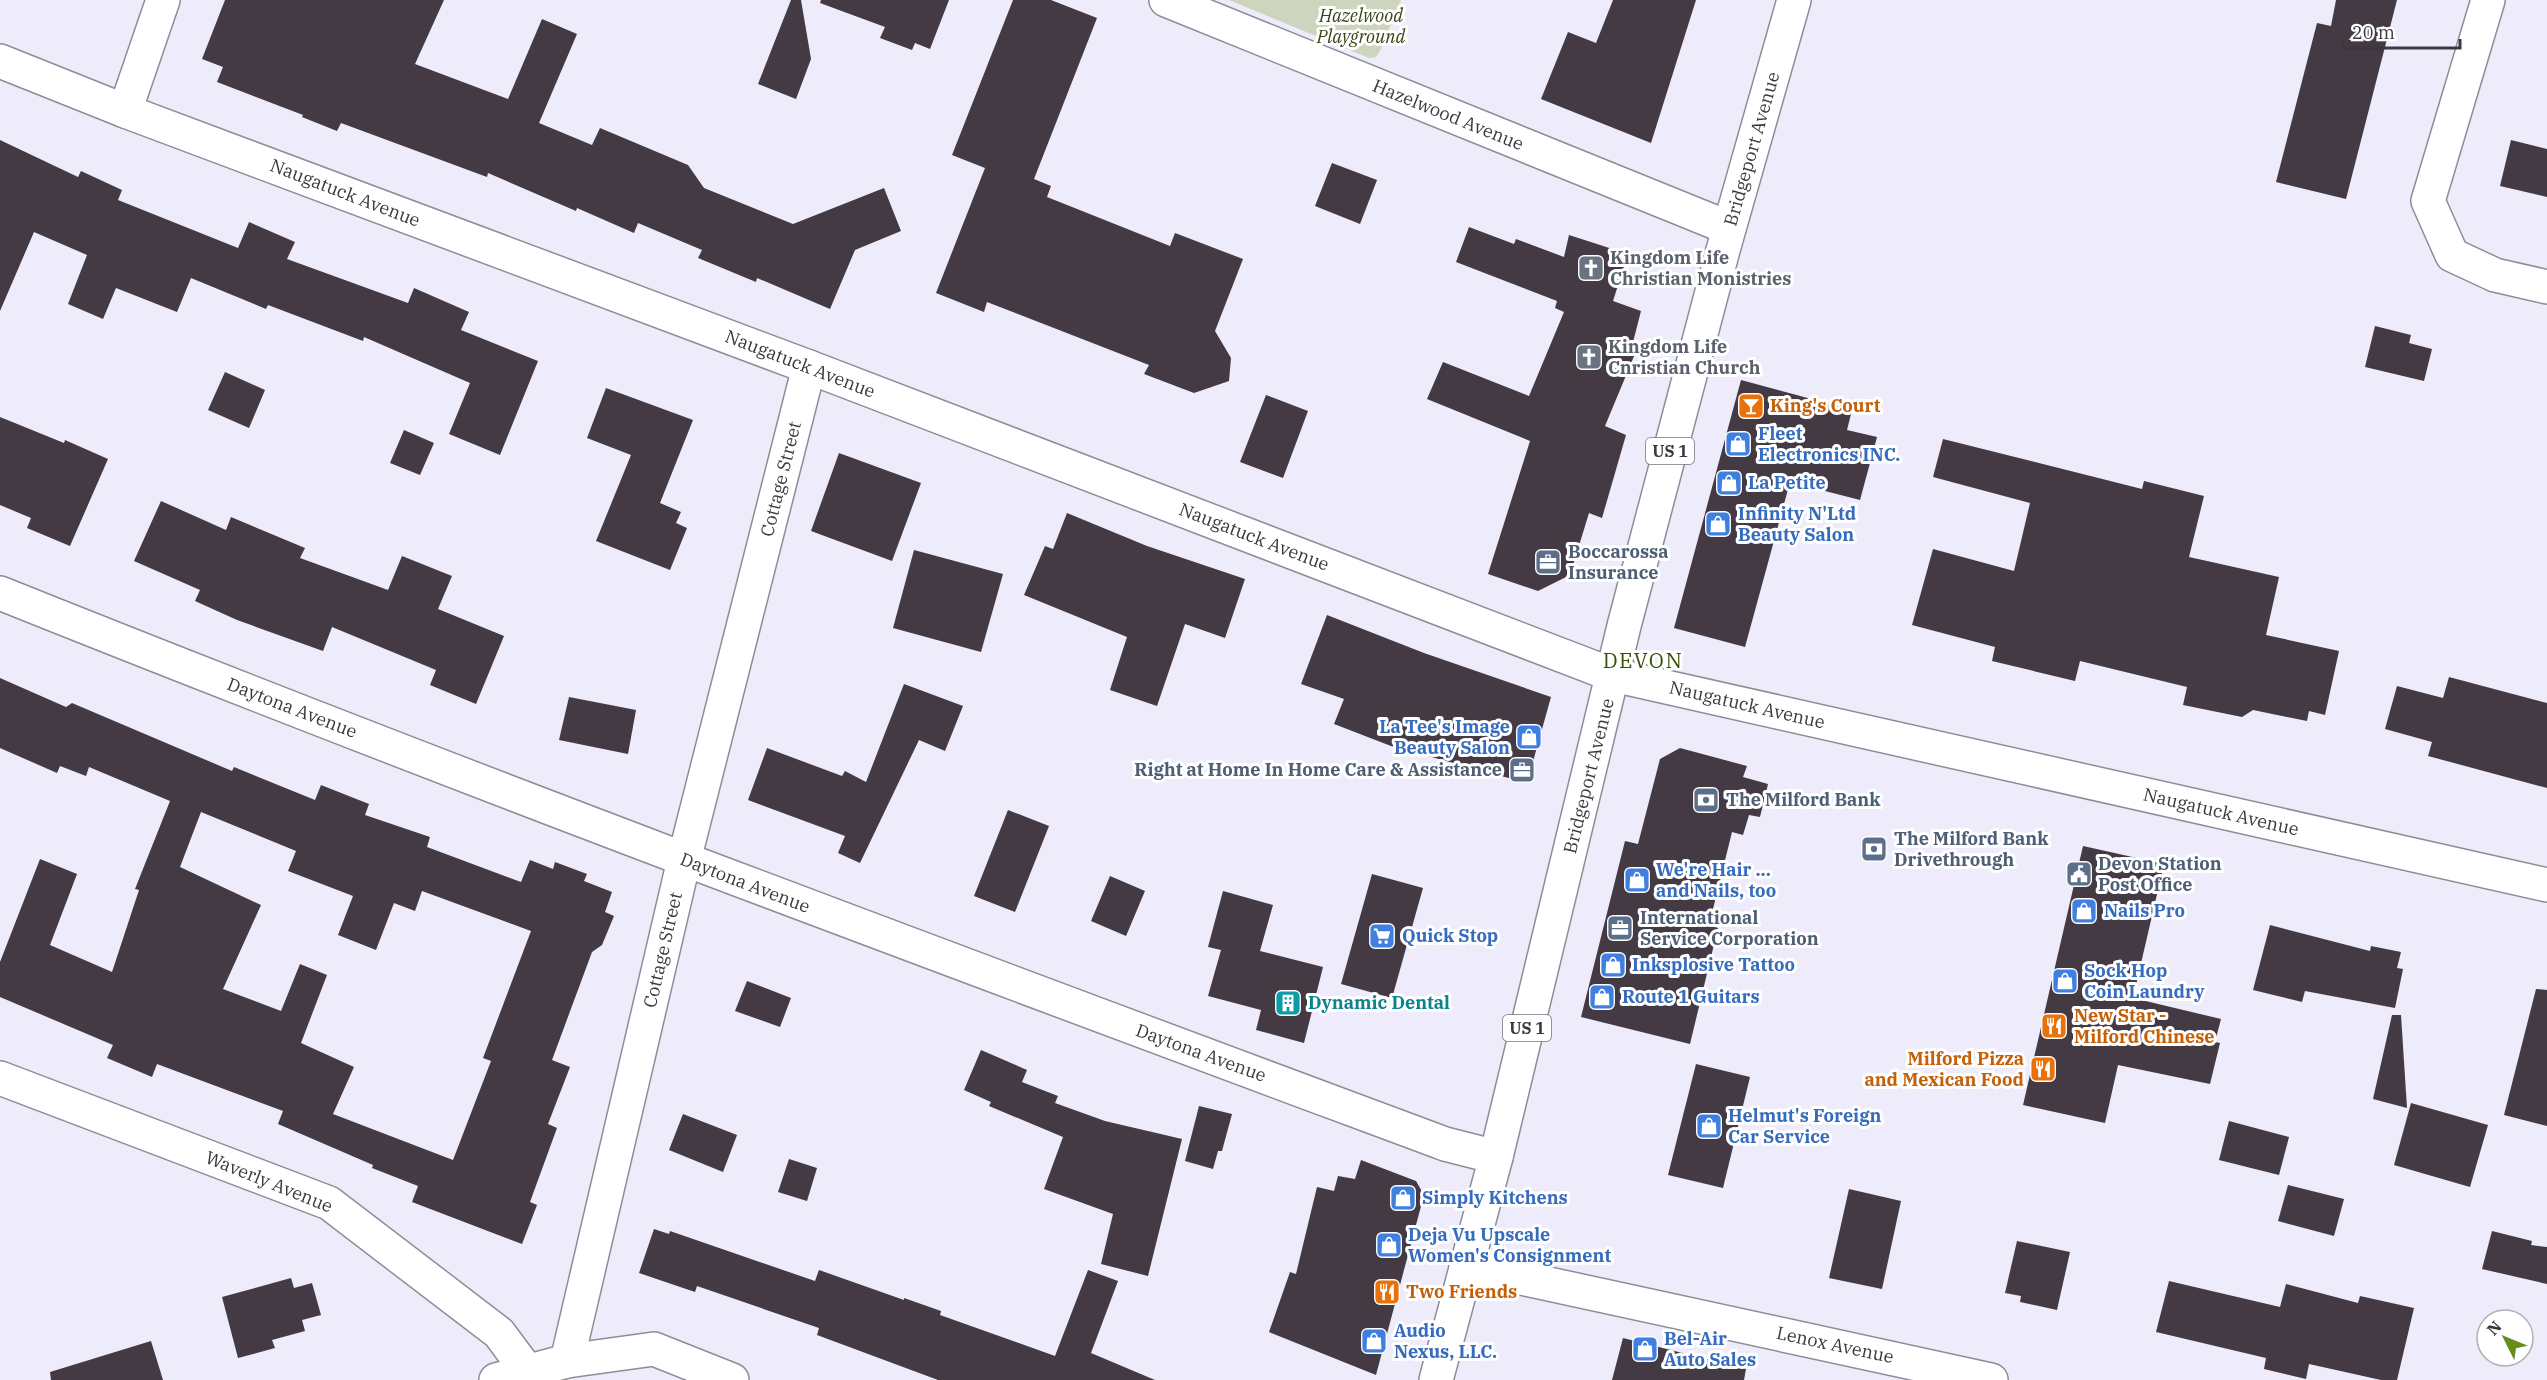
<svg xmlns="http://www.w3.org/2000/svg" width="2547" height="1380" viewBox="0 0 2547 1380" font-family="'IBM Plex Serif',serif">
<rect width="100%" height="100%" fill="#eeebfa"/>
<path fill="#cdd5bf" d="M1229,0H1401L1380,51L1376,57L1369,58Z"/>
<g fill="#433a43" fill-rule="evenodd">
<path d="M225,0H444L415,64L508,99L542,19L577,34L539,123L592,145L600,128L688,165L704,188L793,224L884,188L901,231L855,250L830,309L757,278L756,282L698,258L702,250L638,223L634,233L577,208L576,211L488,173L487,177L341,123L337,131L302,117L303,115L217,82L223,67L202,59Z"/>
<path d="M791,0H801L811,59L796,99L758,84Z"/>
<path d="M821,0H949L930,49L915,43L912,50L880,38L885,27L820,3Z"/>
<path d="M1013,0H1051L1097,18L1034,179L1051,186L1047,197L1170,246L1175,233L1243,259L1215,331L1231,358L1229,381L1194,393L1144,374L1149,365L987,302L984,312L936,293L985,168L952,155Z"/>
<path d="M1613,0H1696L1651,143L1541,99L1568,32L1596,43Z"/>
<path d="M2336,0H2397L2346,199L2276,182L2317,23L2331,26Z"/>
<path d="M0,140L78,177L81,171L122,190L118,200L238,248L249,222L295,242L287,259L408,303L414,288L469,312L461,330L538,361L500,455L449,434L470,383L364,337L363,341L268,305L266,309L191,278L177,312L116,288L103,319L68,304L87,255L34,232L0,311Z"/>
<path d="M2511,140L2547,149V197L2500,186Z"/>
<path d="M1332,163L1377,180L1360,224L1315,206Z"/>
<path d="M1469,227L1514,244L1516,239L1564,257L1569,235L1628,254L1613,301L1641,311L1632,346L1637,349L1605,426L1626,435L1602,518L1589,513L1570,575L1538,591L1488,574L1530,441L1427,399L1443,362L1529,396L1564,312L1555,308L1557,301L1456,262Z"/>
<path d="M2375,326L2411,335L2409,343L2432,349L2424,381L2365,367Z"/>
<path d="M225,372L265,390L249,428L208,410Z"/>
<path d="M1741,380L1852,410L1847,430L1877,437L1860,500L1790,482L1745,647L1674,628Z"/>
<path d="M606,388L693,420L660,503L681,512L676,523L687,528L670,570L596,541L631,455L587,438Z"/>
<path d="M1266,395L1308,411L1283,478L1240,462Z"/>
<path d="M0,417L64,443L65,440L108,459L70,546L27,528L31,518L0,505Z"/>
<path d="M404,430L434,443L420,475L390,463Z"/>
<path d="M1943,439L2142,489L2144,481L2204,496L2189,557L2279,577L2266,635L2339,651L2325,715L2309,711L2307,721L2253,710L2242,717L2183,705L2187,687L2080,661L2075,681L1992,661L1995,647L1912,625L1933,549L2014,571L2030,503L1933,477Z"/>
<path d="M839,453L921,483L892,561L811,531Z"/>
<path d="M161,501L226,530L231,517L305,548L300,558L388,590L402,556L452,576L438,609L504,636L476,704L430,685L436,670L332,627L323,651L237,620L195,601L200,590L134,561Z"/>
<path d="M1067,513L1147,546L1245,579L1225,638L1185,624L1157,706L1110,690L1127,637L1024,595L1045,546L1053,549Z"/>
<path d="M914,550L1003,574L981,652L893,628Z"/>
<path d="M1327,615L1424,653L1551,697L1527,783L1391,746L1334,724L1344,699L1301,684Z"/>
<path d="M2449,677L2547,703V788L2428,756L2432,742L2385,729L2397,686L2443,698Z"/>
<path d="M0,678L66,707L72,703L232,771L234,767L315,800L321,785L369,804L365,815L430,837L427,847L521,882L530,860L553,869L555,862L587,874L584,881L612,892L605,912L614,916L602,945L592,952L552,1060L570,1067L548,1124L557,1128L530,1202L537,1205L522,1244L412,1202L418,1186L372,1168L373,1165L278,1124L283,1111L157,1064L152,1077L107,1058L113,1045L0,997V962L40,859L77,874L50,945L112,972L139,890L135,889L170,801L89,767L86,776L60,766L57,773L0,748ZM201,812L296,851L288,871L353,896L338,935L376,950L394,903L415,911L422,891L531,931L483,1058L491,1061L453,1160L333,1114L354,1067L301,1043L327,975L300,964L281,1011L223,989L261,905L180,867Z"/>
<path d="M904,684L963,706L945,751L919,740L860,863L838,853L845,836L748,800L767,748L842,776L845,771L866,782Z"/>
<path d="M569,697L636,710L628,754L559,740Z"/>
<path d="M1680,748L1747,766L1743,777L1768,784L1760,817L1749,815L1743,835L1732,832L1709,925L1718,928L1690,1044L1581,1017L1625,841L1638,844L1660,759Z"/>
<path d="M1008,810L1049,826L1015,912L974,896Z"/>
<path d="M2083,846L2164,864L2133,998L2221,1019L2215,1042L2220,1043L2210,1084L2118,1065L2105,1123L2023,1105Z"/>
<path d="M1372,874L1423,888L1392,998L1341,984Z"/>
<path d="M1110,876L1145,891L1126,936L1091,921Z"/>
<path d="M1223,891L1273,905L1260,951L1323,967L1304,1043L1256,1030L1261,1010L1208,996L1221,950L1208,947Z"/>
<path d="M2270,925L2370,951L2371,946L2401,952L2397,968L2403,969L2395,1008L2305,991L2302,1002L2253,990Z"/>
<path d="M747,981L791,998L780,1027L735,1011Z"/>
<path d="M2536,989L2547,990V1126L2504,1115Z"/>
<path d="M2392,1015H2401L2407,1108L2373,1099Z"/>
<path d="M981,1050L1027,1070L1022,1082L1058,1096L1055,1103L1105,1121L1182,1139L1148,1276L1101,1264L1113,1214L1044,1189L1063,1137L989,1106L991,1102L964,1090Z"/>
<path d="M1696,1064L1750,1077L1723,1188L1668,1175Z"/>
<path d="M2411,1103L2488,1125L2470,1187L2394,1165Z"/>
<path d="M1199,1106L1232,1114L1222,1151H1218L1213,1169L1185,1161Z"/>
<path d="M683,1114L737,1135L723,1172L669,1150Z"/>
<path d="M2229,1121L2289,1137L2279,1175L2219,1160Z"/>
<path d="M789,1159L817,1168L807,1201L778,1192Z"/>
<path d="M1361,1160L1416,1181L1424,1195L1376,1375L1269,1332L1290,1272L1296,1274L1317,1187L1334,1191L1338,1176L1355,1179Z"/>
<path d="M2288,1185L2344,1199L2334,1236L2278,1221Z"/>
<path d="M1849,1189L1901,1201L1882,1289L1829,1278Z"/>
<path d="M654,1229L669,1234L670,1231L815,1281L819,1270L904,1300V1298L941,1311L940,1315L1055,1356L1088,1270L1118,1281L1091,1353L1155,1380H938L817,1335L819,1328L697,1286L695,1292L639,1273Z"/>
<path d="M2492,1231L2532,1241L2531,1245L2547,1247V1284L2482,1269Z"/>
<path d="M2017,1241L2070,1252L2057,1310L2020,1302L2021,1296L2005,1293Z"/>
<path d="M291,1278L294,1288L312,1283L321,1315L302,1320L305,1331L272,1340L275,1348L238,1358L222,1297Z"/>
<path d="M2169,1281L2280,1307L2286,1284L2358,1303L2360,1296L2414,1308L2397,1380H2381L2309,1364L2306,1379L2264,1369L2266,1358L2156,1332Z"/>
<path d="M1623,1338L1746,1369L1744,1380H1612Z"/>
<path d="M151,1341L163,1380H51L50,1372Z"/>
</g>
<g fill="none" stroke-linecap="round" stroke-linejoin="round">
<defs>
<g id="minor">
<path d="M1166,0L1729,228"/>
<path d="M2488,0L2428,201L2452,255L2495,275L2547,287"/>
<path d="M125,111L163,0"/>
<path d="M0,593C479,785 962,964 1445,1144L1496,1157"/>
<path d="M0,1078L329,1203L499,1333L528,1372"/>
<path d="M1466,1266L1991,1380"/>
<path d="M567,1361L684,860L809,367"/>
<path d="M496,1380L567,1361L654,1349L732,1380"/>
</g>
<path id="secondary" d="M0,61L125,111L809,367L1613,675L2547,885"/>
<path id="primary" d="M1436,1380L1496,1157L1624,626L1723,250L1794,0"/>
</defs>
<use href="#minor" stroke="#8f8c99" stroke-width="36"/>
<use href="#secondary" stroke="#8f8c99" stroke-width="36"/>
<use href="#primary" stroke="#8f8c99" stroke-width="36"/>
<use href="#minor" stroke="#fff" stroke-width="33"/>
<use href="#secondary" stroke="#fff" stroke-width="33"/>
<use href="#primary" stroke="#fff" stroke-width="33"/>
</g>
<defs>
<symbol id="church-square" viewBox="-11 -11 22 22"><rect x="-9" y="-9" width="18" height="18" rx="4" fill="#6b7280" stroke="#fff"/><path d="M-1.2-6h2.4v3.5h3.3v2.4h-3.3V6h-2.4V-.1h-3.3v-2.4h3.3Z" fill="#fff"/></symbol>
<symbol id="bar-square" viewBox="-11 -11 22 22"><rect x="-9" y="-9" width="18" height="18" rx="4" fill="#e8710a" stroke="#fff"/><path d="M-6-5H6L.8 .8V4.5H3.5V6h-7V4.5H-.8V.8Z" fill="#fff"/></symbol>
<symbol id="shop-square" viewBox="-11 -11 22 22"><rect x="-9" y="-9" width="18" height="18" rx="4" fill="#3f7fe0" stroke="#fff"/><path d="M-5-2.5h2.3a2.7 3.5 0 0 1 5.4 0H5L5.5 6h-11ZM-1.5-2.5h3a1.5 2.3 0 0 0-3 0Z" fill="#fff"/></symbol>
<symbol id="office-square" viewBox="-11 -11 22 22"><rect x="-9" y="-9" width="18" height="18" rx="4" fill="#5c6f8a" stroke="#fff"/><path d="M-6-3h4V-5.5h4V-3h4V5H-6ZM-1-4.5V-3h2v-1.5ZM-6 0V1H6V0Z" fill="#fff"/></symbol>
<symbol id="bank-square" viewBox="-11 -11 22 22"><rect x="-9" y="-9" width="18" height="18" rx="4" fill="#5c6f8a" stroke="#fff"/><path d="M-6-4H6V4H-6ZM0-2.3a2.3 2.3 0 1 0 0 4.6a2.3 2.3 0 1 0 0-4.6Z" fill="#fff"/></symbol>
<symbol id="civic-square" viewBox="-11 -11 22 22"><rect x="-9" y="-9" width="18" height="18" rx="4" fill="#5c6f8a" stroke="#fff"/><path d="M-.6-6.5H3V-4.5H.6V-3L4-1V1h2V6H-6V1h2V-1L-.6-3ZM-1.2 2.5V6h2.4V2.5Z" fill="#fff"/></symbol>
<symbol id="supermarket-square" viewBox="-11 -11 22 22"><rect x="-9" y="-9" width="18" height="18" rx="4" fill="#3f7fe0" stroke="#fff"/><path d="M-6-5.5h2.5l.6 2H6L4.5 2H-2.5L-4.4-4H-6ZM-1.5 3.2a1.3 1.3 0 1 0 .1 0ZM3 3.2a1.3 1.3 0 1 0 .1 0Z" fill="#fff"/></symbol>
<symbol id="building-square" viewBox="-11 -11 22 22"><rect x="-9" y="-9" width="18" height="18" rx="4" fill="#0f9aa8" stroke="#fff"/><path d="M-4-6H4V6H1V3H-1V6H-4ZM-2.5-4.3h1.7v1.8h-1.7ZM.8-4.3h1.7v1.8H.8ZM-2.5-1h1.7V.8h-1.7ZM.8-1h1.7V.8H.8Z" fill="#fff"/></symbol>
<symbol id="restaurant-square" viewBox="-11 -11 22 22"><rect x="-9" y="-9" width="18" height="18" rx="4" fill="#e8710a" stroke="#fff"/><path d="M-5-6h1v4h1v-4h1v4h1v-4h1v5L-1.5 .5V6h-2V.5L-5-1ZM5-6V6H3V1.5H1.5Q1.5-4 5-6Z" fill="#fff"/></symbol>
</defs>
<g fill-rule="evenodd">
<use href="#church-square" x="1576" y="253" width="30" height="30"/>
<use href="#church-square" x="1574" y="342" width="30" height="30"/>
<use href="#bar-square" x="1736" y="391" width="30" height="30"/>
<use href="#shop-square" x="1723" y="429" width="30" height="30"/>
<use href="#shop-square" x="1714" y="468" width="30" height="30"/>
<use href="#shop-square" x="1703" y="509" width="30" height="30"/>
<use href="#office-square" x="1533" y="547" width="30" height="30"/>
<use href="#shop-square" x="1514" y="722" width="30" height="30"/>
<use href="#office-square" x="1507" y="755" width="30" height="30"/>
<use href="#bank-square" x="1691" y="785" width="30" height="30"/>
<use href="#bank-square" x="1859" y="834" width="30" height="30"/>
<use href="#civic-square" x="2064" y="859" width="30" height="30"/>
<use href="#shop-square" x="1622" y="865" width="30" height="30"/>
<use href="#shop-square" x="2069" y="896" width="30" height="30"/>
<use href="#office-square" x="1605" y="913" width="30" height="30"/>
<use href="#supermarket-square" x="1367" y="921" width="30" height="30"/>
<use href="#shop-square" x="1598" y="950" width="30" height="30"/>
<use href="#shop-square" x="2050" y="966" width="30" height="30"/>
<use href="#shop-square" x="1587" y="982" width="30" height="30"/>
<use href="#building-square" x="1273" y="988" width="30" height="30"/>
<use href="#restaurant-square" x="2039" y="1011" width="30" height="30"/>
<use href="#restaurant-square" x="2028" y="1054" width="30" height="30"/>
<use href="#shop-square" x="1694" y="1111" width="30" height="30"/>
<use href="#shop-square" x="1388" y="1183" width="30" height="30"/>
<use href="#shop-square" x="1374" y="1230" width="30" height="30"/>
<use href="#restaurant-square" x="1372" y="1277" width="30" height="30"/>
<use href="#shop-square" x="1359" y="1326" width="30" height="30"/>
<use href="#shop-square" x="1630" y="1334" width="30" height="30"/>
</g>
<g text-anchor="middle" stroke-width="6" stroke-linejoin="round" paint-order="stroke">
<g fill="#fff" stroke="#757479" stroke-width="1.5">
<rect x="1646" y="438" width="48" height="26" rx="4.5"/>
<rect x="1503" y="1015" width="48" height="26" rx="4.5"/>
</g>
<g font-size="16" font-weight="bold" fill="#3a393f">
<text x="1670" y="457">US 1</text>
<text x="1527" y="1034">US 1</text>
</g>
<g font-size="18" font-style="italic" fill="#384516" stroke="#fff">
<text x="1361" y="22">Hazelwood<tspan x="1361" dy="21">Playground</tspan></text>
</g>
<g font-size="18" fill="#3a393f" stroke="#fff">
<text transform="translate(1448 115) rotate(22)" y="6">Hazelwood Avenue</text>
<text transform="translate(1752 149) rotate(-74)" y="6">Bridgeport Avenue</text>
<text transform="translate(345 193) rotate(21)" y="6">Naugatuck Avenue</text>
<text transform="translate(800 364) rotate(21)" y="6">Naugatuck Avenue</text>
<text transform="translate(781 479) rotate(-76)" y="6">Cottage Street</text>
<text transform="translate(1254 537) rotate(21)" y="6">Naugatuck Avenue</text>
<text transform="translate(1747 705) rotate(13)" y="6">Naugatuck Avenue</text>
<text transform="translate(292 708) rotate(21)" y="6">Daytona Avenue</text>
<text transform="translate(1589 776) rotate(-76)" y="6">Bridgeport Avenue</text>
<text transform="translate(2221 812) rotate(13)" y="6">Naugatuck Avenue</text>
<text transform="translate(745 883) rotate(21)" y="6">Daytona Avenue</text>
<text transform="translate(663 950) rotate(-77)" y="6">Cottage Street</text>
<text transform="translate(1201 1053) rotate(20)" y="6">Daytona Avenue</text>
<text transform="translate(269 1182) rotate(22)" y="6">Waverly Avenue</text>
<text transform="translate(1835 1345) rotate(12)" y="6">Lenox Avenue</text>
</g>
<g font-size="18" font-weight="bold" fill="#5b616d" stroke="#fff" text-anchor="start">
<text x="1610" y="264">Kingdom Life<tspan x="1610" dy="21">Christian Monistries</tspan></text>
<text x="1608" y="353">Kingdom Life<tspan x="1608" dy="21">Cnristian Church</tspan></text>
</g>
<g font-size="18" font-weight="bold" fill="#c56008" stroke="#fff" text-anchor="start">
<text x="1770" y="412">King's Court</text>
<text x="2074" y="1022">New Star -<tspan x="2074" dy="21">Milford Chinese</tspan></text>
<text x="2024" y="1065" text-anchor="end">Milford Pizza<tspan x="2024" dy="21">and Mexican Food</tspan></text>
<text x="1406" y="1298">Two Friends</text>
</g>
<g font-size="18" font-weight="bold" fill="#366cbe" stroke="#fff" text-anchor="start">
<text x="1758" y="440">Fleet<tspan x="1758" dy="21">Electronics INC.</tspan></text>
<text x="1748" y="489">La Petite</text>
<text x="1738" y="520">Infinity N'Ltd<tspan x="1738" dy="21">Beauty Salon</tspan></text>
<text x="1510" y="733" text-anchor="end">La Tee's Image<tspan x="1510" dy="21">Beauty Salon</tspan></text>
<text x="1656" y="876">We're Hair ...<tspan x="1656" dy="21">and Nails, too</tspan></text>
<text x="2104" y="917">Nails Pro</text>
<text x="1402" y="942">Quick Stop</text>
<text x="1632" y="971">Inksplosive Tattoo</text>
<text x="2084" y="977">Sock Hop<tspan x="2084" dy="21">Coin Laundry</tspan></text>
<text x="1622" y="1003">Route 1 Guitars</text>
<text x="1728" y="1122">Helmut's Foreign<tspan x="1728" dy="21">Car Service</tspan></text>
<text x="1422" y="1204">Simply Kitchens</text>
<text x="1408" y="1241">Deja Vu Upscale<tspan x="1408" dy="21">Women's Consignment</tspan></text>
<text x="1394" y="1337">Audio<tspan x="1394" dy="21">Nexus, LLC.</tspan></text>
<text x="1664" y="1345">Bel-Air<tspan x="1664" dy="21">Auto Sales</tspan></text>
</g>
<g font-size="18" font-weight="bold" fill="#4e5e75" stroke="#fff" text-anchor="start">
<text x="1568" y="558">Boccarossa<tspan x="1568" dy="21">Insurance</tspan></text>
<text x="1502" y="776" text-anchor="end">Right at Home In Home Care &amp; Assistance</text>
<text x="1726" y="806">The Milford Bank</text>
<text x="1894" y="845">The Milford Bank<tspan x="1894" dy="21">Drivethrough</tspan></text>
<text x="2098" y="870">Devon Station<tspan x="2098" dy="21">Post Office</tspan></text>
<text x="1640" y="924">International<tspan x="1640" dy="21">Service Corporation</tspan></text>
</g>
<g font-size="18" font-weight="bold" fill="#0d838f" stroke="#fff" text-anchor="start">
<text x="1308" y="1009">Dynamic Dental</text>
</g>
<g font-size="21" letter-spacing="1.5" fill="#385106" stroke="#fff">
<text x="1643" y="668">DEVON</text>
</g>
</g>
<g transform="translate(2505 1338) rotate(313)"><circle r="28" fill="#ffffff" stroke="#b0b0b2" stroke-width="1.5"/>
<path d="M0-4.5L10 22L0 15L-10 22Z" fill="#668d1a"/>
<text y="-9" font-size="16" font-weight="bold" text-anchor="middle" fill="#3a393f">N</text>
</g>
<path d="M2343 39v9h117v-9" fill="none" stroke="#3a393f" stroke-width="3"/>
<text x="2352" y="39" font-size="18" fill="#3a393f" stroke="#ffffff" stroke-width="4.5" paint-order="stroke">20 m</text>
</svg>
